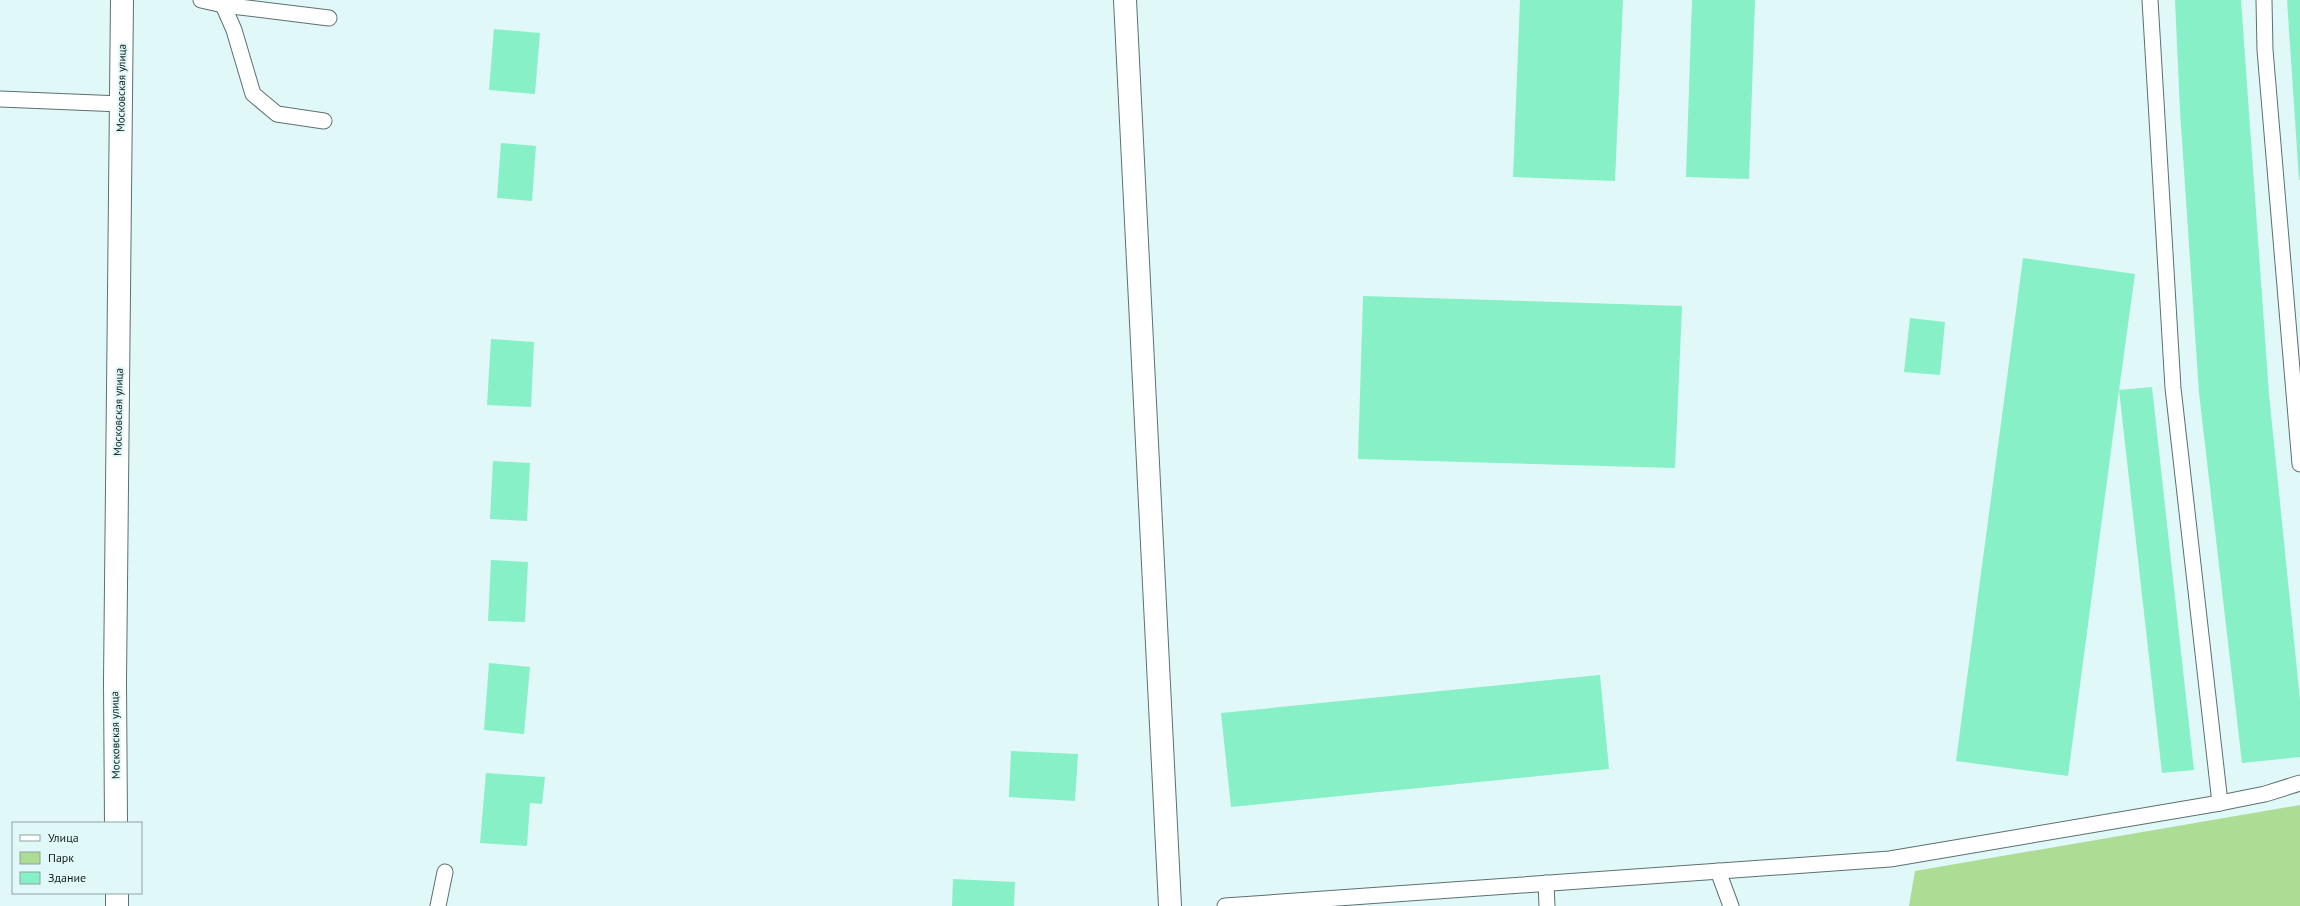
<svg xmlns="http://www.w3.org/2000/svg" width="2300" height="906" viewBox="0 0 2300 906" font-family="'PT Sans',sans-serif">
<rect width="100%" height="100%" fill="#e1f8f9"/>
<path fill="#addc94" d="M2300,805V906H1909L1915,871Z"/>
<g fill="#87f0c7">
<path d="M1520,0H1623L1615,181L1513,177Z"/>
<path d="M1692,0H1755L1749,179L1686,177Z"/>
<path d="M2175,0H2241L2269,394L2300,700V757L2242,763L2199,393L2180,111Z"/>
<path d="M2287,0H2300V180H2299Z"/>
<path d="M494,29L540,33L535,94L489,90Z"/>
<path d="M501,143L536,146L532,201L497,198Z"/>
<path d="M2023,258L2135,274L2119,390L2152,387L2194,770L2162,773L2119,390L2068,776L1956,761Z"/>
<path d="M1363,296L1682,306L1675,468L1358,459Z"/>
<path d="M1910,318L1945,322L1940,375L1904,372Z"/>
<path d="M491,339L534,342L531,407L487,405Z"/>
<path d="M493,461L530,463L527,521L490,519Z"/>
<path d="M491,560L528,562L525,622L488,621Z"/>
<path d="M489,663L530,667L524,734L484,730Z"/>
<path d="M1600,675L1609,769L1231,807L1221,713Z"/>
<path d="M1011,751L1078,754L1075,801L1009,797Z"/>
<path d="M486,773L545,777L542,804L530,803L527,846L480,843Z"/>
<path d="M953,879L1015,882L1014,906H952Z"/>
</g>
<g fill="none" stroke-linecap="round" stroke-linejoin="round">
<defs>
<g id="lane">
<path d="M201,0L223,5L234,30L253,94L277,114L324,121"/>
<path d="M2150,0L2173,388L2220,803"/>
<path d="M2264,0L2265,50L2300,464"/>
<path d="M223,5L329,18"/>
<path d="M0,99L121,104"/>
<path d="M1718,871L1731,906"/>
<path d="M1546,883L1547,906"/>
<path d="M438,906L445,872"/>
<path d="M1225,906L1890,859L2220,803L2265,794L2300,783"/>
</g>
<path id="street" d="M1125,0L1170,906"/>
<g id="secondary">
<path d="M116,823L115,682L122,0"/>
<path d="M117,893V906"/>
</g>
</defs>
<use href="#lane" stroke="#5c7071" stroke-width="17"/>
<use href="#street" stroke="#5c7071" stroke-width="24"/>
<use href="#secondary" stroke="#5c7071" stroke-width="24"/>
<use href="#lane" stroke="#fff" stroke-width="15"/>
<use href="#street" stroke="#fff" stroke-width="22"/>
<use href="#secondary" stroke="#fff" stroke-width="22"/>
</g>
<g text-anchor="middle" stroke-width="4" stroke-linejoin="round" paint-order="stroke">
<g font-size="11" fill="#161e1f" stroke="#e1f8f9">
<text transform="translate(121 88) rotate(-89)" y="4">Московская улица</text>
<text transform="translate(118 412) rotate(-89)" y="4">Московская улица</text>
<text transform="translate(115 735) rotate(-91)" y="4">Московская улица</text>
</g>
</g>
<rect x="12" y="822" width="130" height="72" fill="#e1f8f9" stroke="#90a1a2"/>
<rect x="20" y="835" width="20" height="6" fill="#ffffff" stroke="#90a1a2"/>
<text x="48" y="842" font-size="12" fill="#161e1f">Улица</text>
<rect x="20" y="852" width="20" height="12" fill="#addc94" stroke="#90a1a2"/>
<text x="48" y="862" font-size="12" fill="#161e1f">Парк</text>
<rect x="20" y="872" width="20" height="12" fill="#87f0c7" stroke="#90a1a2"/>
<text x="48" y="882" font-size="12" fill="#161e1f">Здание</text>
</svg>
